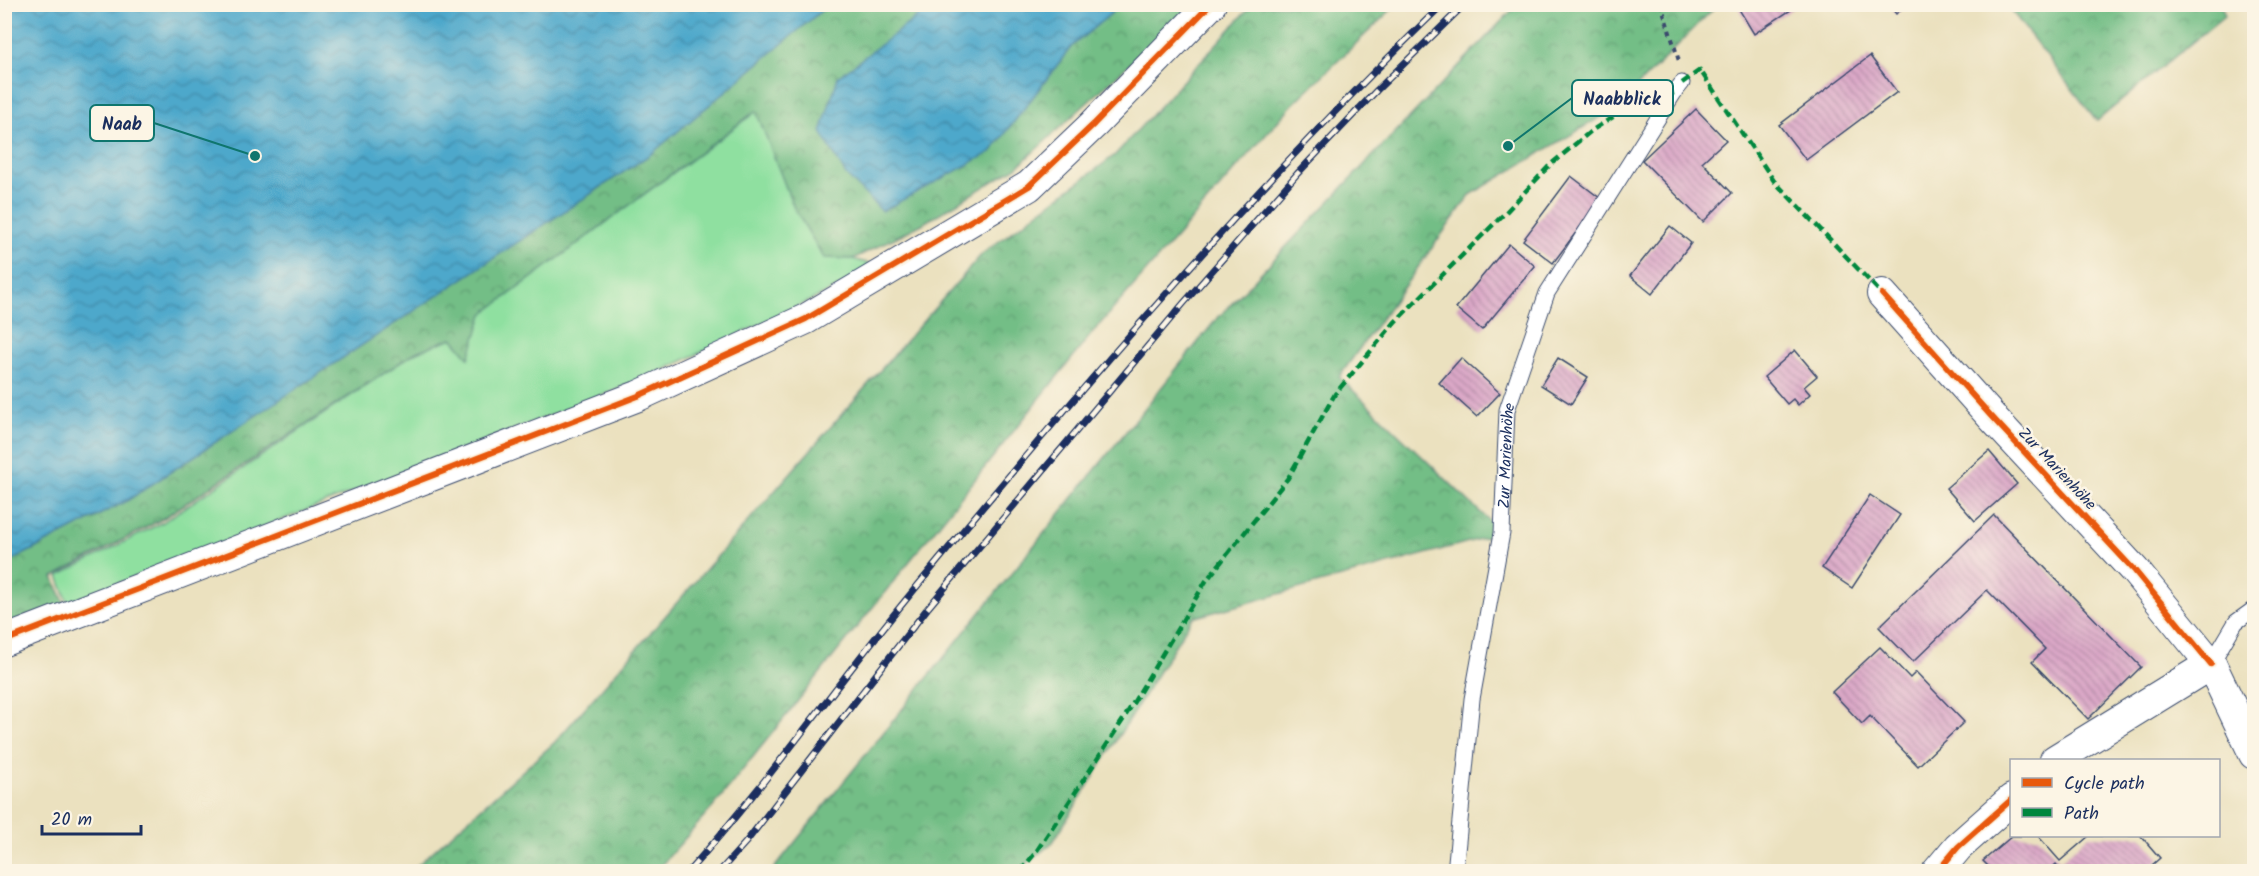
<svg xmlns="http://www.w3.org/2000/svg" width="2259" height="876" viewBox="0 0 2259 876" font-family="Kalam,sans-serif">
<defs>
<pattern id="forest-crowns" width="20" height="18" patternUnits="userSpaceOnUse" patternTransform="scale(1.5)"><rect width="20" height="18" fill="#73be86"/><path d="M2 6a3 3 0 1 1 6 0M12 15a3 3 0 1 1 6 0" fill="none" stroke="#5e9b71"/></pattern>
<pattern id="water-waves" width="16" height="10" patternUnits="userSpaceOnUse" patternTransform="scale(1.5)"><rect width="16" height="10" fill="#4da8cb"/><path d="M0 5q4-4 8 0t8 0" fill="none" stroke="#3f89a8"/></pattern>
<pattern id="building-back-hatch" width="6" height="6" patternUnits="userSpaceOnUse" patternTransform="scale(1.5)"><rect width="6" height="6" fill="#dba8c7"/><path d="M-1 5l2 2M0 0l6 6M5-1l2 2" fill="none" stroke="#b189a5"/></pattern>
</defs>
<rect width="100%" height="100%" fill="#fcf5e5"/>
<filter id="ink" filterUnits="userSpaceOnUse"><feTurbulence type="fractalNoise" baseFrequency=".0167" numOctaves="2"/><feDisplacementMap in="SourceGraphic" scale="12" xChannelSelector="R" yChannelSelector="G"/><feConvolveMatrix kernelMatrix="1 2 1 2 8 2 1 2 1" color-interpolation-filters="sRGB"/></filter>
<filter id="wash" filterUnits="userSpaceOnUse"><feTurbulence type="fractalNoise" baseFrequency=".008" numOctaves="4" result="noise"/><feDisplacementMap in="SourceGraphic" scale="24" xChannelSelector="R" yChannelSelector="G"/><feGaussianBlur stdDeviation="1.35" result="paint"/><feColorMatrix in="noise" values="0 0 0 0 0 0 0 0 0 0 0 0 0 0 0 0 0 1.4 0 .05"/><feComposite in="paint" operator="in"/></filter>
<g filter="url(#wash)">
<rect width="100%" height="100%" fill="#ebe1bf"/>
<path fill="#8fe0a0" stroke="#55887f" stroke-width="1.5" d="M757,111L794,208L824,257L853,259L881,267L649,377L68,603L58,576L163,522L416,352L452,338L469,357L482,314Z"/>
<g fill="url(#forest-crowns)" stroke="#477672" stroke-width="1.5">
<path d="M2220,4L2225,15L2097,121L2007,5Z"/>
<path d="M828,5H934L838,77L991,152L1071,47L1121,5H1194L1017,167L922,224L853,259L824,258L794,208L756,111L483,314L469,358L452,338L416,352L162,519L53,577L65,604L5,626V564L128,500L651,154Z"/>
<path d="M1252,5H1396L1292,105L1093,332L713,807L656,871H411L555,742L982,254L1115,155Z"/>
<path d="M1517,5H1717L1616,108L1470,195L1339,377L1502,533L1192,618L1053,842L1018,871L771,872L1215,321Z"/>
</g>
<g fill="url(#water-waves)" stroke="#346c94" stroke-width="1.5">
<path d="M5,4H828V5L651,154L128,500L5,564Z"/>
<path d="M934,4L1121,5L1071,47L991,152L882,211L846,175L821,132L838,77Z"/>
</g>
<g id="blocks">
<g fill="url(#building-back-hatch)">
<path d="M1740,4H1800L1754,34L1737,6Z"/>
<path d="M1888,4H1907L1896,14Z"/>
<path d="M1870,56L1897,92L1806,160L1779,125Z"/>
<path d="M1696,109L1726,140L1702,162L1732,193L1703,222L1642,160Z"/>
<path d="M1571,176L1601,199L1553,263L1523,240Z"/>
<path d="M1670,226L1691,243L1652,294L1630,276Z"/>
<path d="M1509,244L1535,266L1482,330L1456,308Z"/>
<path d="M1795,350L1817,376L1804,387L1810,394L1798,405L1793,399L1787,404L1764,377Z"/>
<path d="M1461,358L1500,393L1477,417L1439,383Z"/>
<path d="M1558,358L1588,377L1571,404L1541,385Z"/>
<path d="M1989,451L2017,484L1975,521L1946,488Z"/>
<path d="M1870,495L1900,515L1852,588L1822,568Z"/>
<path d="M1994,515L2141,667L2088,719L2032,662L2045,649L1987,590L1913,662L1879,627Z"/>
<path d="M1880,647L1910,678L1916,672L1964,722L1918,766L1870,716L1862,724L1832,692Z"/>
<path d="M2012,836H2038L2060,861L2089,836H2141L2160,858L2144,872H2062L2056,864L2047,872H1988L1991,869L1983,861Z"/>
</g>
</g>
</g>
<g filter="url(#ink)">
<use href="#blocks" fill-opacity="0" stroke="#3a4a6d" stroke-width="1.5"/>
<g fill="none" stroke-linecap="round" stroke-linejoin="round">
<defs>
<g id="lane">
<path d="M2211,664L2236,622L2254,609"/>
<path id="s1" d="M1455,872L1472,699L1502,533L1507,410L1547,293L1674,93L1682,83"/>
</g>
<g id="street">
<path d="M1882,294L1991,416L2135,571L2211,664"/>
<path d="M4,641L638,396L806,319L1029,186L1094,124L1211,4"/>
<path d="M2055,760L2211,664L2254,754"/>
<path d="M1937,872L1958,847L2012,799"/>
</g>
</defs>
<use href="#lane" stroke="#3a4a6d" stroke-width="17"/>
<use href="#street" stroke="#3a4a6d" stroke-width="32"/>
<path stroke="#3a4a6d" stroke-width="4" stroke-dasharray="4.5 4.5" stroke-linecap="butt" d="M1661,4L1679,61"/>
<use href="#lane" stroke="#fff" stroke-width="15"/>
<use href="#street" stroke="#fff" stroke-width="30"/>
<defs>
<g id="rail">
<path d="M688,872C767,784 834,687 909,596C1078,391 1251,189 1443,4"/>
<path d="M719,872L746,842L927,609L1183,304L1297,174L1377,90L1465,4"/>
</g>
</defs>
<use href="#rail" stroke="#1b2f5e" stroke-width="7"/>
<use href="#rail" stroke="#fcf5e5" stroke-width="4.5" stroke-dasharray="14" stroke-linecap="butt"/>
<g stroke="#00873e" stroke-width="4.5" stroke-dasharray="9 4.5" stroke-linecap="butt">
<path d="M1682,83L1700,70L1774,181L1882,294"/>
<path d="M1020,872L1036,852L1123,720L1206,581L1288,478L1335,394L1395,322L1506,212L1550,165L1591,131L1635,103L1674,93"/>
</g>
<defs>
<g id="cycleway">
<path d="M1882,294L1991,416L2135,571L2211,664"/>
<path d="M4,641L638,396L806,319L1029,186L1094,124L1211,4"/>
<path d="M1937,872L1958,847L2012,799"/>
</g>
</defs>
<use href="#cycleway" stroke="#fcf5e5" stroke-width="10"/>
<use href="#cycleway" stroke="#e8590c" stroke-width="6"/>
</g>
</g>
<g text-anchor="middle" stroke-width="5" stroke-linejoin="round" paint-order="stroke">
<g font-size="16" fill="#1b2f5e" stroke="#fcf5e5">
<text dy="6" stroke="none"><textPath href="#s1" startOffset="420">Zur Marienhöhe</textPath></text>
<text transform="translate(2058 468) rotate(47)" y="6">Zur Marienhöhe</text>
</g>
</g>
<path fill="none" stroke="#0f766e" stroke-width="2" d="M1508 146L1572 98M255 156L154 123"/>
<g fill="#0f766e" stroke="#fcf5e5" stroke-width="2">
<circle cx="1508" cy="146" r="6"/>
<circle cx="255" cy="156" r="6"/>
</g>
<g fill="#fcf5e5" stroke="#0f766e" stroke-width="2">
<rect x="1572" y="80" width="101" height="36" rx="6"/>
<rect x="90" y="105" width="64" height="36" rx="6"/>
</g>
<g font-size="18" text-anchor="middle" font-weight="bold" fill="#1b2f5e">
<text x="1622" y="105">Naabblick</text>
<text x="122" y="130">Naab</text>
</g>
<rect width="2259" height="876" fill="none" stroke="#fcf5e5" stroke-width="24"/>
<rect x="2010" y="759" width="210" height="78" fill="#fcf5e5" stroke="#a2a6af" stroke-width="1.5"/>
<rect x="2022" y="778" width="30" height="9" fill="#e8590c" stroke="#a2a6af" stroke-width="1.5"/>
<text x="2064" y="789" font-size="18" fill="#1b2f5e">Cycle path</text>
<rect x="2022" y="808" width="30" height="9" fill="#00873e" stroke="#a2a6af" stroke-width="1.5"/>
<text x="2064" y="819" font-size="18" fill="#1b2f5e">Path</text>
<path d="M42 825v9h99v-9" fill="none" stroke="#1b2f5e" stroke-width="3"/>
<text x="51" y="825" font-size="18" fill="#1b2f5e" stroke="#fcf5e5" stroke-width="4.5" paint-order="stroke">20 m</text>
</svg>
